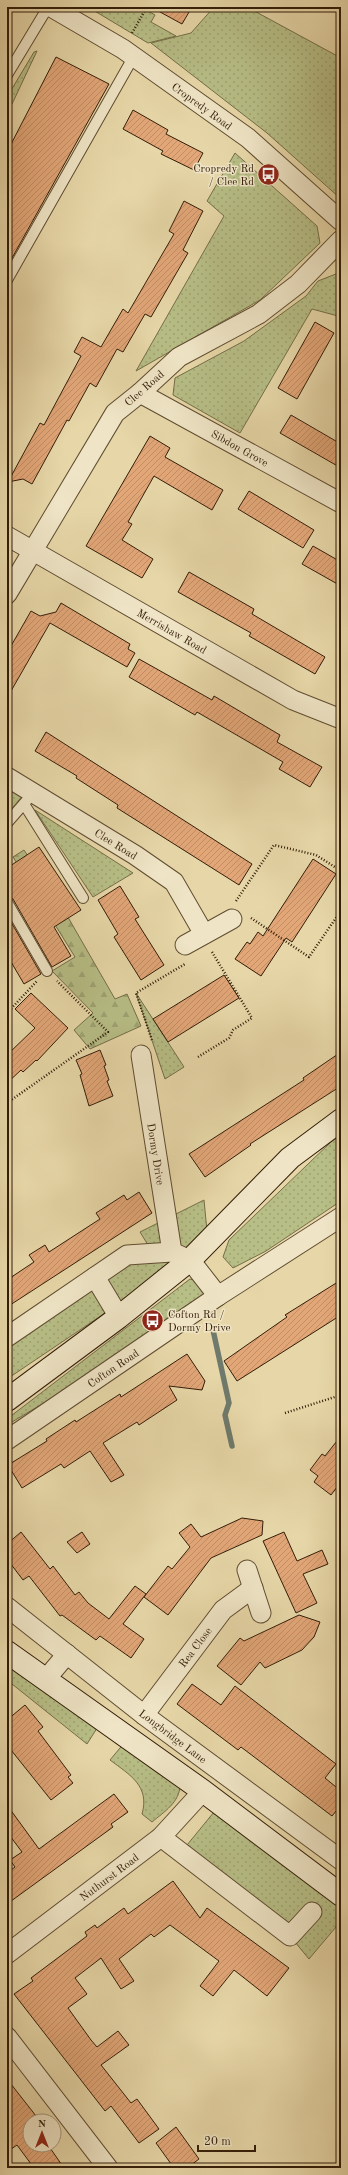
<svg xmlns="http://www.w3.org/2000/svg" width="348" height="2175" viewBox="0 0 348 2175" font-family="'Old Standard TT',serif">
<defs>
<pattern id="grass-dots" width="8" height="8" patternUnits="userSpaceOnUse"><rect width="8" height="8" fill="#b7be86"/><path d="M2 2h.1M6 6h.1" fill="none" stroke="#9ea372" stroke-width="1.8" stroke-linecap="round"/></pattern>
<pattern id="forest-firs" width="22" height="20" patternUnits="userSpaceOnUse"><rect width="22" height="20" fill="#b7be86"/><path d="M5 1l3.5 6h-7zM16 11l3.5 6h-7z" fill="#9ea372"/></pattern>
<pattern id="building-hatch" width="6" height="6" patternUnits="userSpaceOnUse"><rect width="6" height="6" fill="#e2a677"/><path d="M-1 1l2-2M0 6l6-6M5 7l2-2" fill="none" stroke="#c28e66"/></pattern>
</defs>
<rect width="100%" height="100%" fill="#e7d7a8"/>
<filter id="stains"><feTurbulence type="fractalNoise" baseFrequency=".005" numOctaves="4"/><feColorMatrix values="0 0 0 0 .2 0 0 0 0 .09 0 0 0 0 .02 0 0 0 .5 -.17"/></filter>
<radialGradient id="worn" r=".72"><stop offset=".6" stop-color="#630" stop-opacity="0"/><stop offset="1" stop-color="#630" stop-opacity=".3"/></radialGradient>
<g fill="url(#grass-dots)" stroke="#756e48">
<path d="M88,7H141L155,15L151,22L176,36L148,43Z"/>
<path d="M214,7H247L341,58V199L267,133L151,43L191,33Z"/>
<path d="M37,51L12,104L7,101V97L34,52Z"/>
<path d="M235,153L317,226L320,243L260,300L136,371L224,216L207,201Z"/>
<path d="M341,272V307L338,316L312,309L240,433L173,395L175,378L244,341L306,296L318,281Z"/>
<path d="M7,785L23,795L7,815Z"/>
<path d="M35,810L133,873L93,897Z"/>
<path d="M136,993L184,1067L165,1079Z"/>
<path d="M341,1135V1201L266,1251L233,1268L223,1257L229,1240L332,1141Z"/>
<path d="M204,1200L207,1231L120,1303L7,1379V1344L148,1245L140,1232Z"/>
<path d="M190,1279L200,1282L205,1289V1296L52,1398L7,1425V1419Z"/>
<path d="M7,1660L99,1725L87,1744L7,1680Z"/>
<path d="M125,1742L180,1785C180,1802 164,1812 152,1822L142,1814C150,1786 130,1775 110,1760Z"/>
<path d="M214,1812L341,1902V1921L309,1959L290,1936L187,1845Z"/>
</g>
<path fill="url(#forest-firs)" stroke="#756e48" d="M24,850L65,912L115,999L127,994L141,1026L90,1049L74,1030L93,1013L52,971L75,957L13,857Z"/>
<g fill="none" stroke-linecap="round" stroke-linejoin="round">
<path stroke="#6f7a6c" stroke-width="5.5" d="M213,1330L229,1403L225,1415L232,1446"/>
</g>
<g fill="url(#building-hatch)" stroke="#331d09">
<path d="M151,7H192L182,24Z"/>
<path d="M56,57L109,84L7,267V152Z"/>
<path d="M133,110L168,130L166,134L203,153L194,170L161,154L163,151L123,129Z"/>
<path d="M184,201L203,211L183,250L188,253L151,317L145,314L123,352L117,349L96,387L90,383L69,421L67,420L32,484L23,479L8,482L40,423L44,425L81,356L74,352L82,337L101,347L123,309L128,313L174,234L169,231Z"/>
<path d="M315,322L334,333L297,399L278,388Z"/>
<path d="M291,415L341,444V468L280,433Z"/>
<path d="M150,436L170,448L165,457L223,490L212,510L154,476L128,522L132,524L122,540L153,559L142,578L86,546Z"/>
<path d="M249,491L314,530L303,548L238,509Z"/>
<path d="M313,546L341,562V586L302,564Z"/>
<path d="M189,572L254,609L252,614L325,657L315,674L249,636L251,633L178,592Z"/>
<path d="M61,603L130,644L128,649L135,653L127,667L50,623L7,698V653L31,611L40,616L56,612Z"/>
<path d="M139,659L212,700L214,696L280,735L277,742L322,767L310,787L279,769L283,762L197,712L195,715L129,677Z"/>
<path d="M46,732L252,864L239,885L117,808L118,805L76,778L77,776L35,751Z"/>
<path d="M39,847L81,910L54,927L71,956L52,967L13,899L7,896V868Z"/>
<path d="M313,859L336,874L292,942L286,938L261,976L235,959L247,942L250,944L258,932L263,936Z"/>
<path d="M120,886L139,917L135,919L164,965L141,980L114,937L118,934L98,900Z"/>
<path d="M7,915L41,974L24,984L7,955Z"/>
<path d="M224,975L239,998L168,1042L153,1019Z"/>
<path d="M31,993L68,1028L37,1061L36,1060L23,1072L21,1070L7,1083V1055L35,1028L15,1009Z"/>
<path d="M100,1050L106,1065L104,1066L109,1080L107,1081L113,1096L89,1106L80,1075L82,1074L76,1060Z"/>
<path d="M341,1052V1086L250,1144L251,1145L205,1177L189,1154L304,1080L303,1078Z"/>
<path d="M139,1192L152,1213L7,1307V1280L34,1262L29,1255L45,1245L49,1252L100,1219L96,1213L124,1195L127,1200Z"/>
<path d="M341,1280V1315L237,1381L224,1361L287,1317L285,1315Z"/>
<path d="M187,1354L205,1381L202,1390L169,1386L177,1400L139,1425L137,1422L103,1443L124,1475L111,1482L90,1451L64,1468L61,1464L22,1488L8,1465L47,1441L46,1439L75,1420L76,1422L120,1394L121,1397Z"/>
<path d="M341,1436V1482L331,1495L314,1482L318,1476L310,1470L322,1454L325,1456Z"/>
<path d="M242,1518L263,1521L262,1535L211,1558L168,1615L144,1597L168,1566L172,1569L190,1547L179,1533L191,1524L201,1537Z"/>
<path d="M21,1532L50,1569L53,1566L75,1595L79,1592L88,1603L109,1619L135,1586L146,1594L123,1624L144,1639L131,1658L100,1636L96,1640L62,1615L60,1616L29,1576L23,1580L7,1559V1544Z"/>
<path d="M82,1532L90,1544L77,1553L67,1542Z"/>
<path d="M284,1532L297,1561L322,1550L328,1564L303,1574L317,1603L296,1613L263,1541Z"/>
<path d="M299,1615L320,1622L314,1637L302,1650L265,1668L260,1662L241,1685L217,1666L240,1638L244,1641Z"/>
<path d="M192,1684L221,1705L235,1686L336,1764L325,1778L341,1791V1805L332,1816L241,1747L238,1750L177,1704Z"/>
<path d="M25,1705L43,1727L38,1731L71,1775L68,1777L73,1783L51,1800L7,1745V1720Z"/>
<path d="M114,1794L128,1812L111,1824L113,1827L7,1904V1873L15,1867L10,1860L22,1852L7,1832V1805L39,1849Z"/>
<path d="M173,1881L200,1918L207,1908L289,1968L267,1996L234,1970L213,1996L200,1986L219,1961L170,1925L154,1937L151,1934L119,1959L134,1981L121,1989L101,1958L75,1978L87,1994L68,2008L91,2040L97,2047L118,2031L129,2045L101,2065L131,2103L137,2099L159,2129L139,2143L111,2106L105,2111L14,1994L33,1981L31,1978L87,1936L85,1932L95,1925L97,1928L124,1908L128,1914Z"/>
<path d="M7,2079L40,2121H30V2145H48L64,2168H34L17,2145L7,2152Z"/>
<path d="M176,2127L199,2159L187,2168H174L156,2143Z"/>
</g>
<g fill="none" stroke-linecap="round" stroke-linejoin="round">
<defs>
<g id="lane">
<path d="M7,75L48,7"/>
<path d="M7,280L134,56"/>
<path d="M24,804L83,898"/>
<path d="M7,823L28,799"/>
<path d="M7,902L47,971"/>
</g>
<g id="street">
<path d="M51,7L123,49L248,138L341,221"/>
<path d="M140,393L341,503"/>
<path d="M7,536L293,700L341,719"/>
<path d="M7,594L115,413L140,393L179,357L259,314L298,284L341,240"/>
<path d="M7,777L135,855L174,882L204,934"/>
<path d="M185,945L232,919"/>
<path d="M141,1055L172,1252"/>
<path d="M95,1277L119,1317"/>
<path d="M7,1337L127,1255L172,1252L183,1257L190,1260L218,1296"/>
<path d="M7,1440L218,1296L341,1217"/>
<path d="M247,1570L261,1613"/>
<path d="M7,1607L144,1715L341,1860"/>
<path d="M46,1679L67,1654"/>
<path d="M144,1715L223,1610L253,1588"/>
<path d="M161,1837L290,1936L312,1912"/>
<path d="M7,1954L161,1837L203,1791"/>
<path d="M7,2037L108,2168"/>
</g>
<g id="secondary">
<path d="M7,1400L119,1317L190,1260L290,1158L341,1120"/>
<path d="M7,1652L203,1791L341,1895"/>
</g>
</defs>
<use href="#lane" stroke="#604c31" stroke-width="12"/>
<use href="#street" stroke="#604c31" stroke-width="21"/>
<use href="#secondary" stroke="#331d09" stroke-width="24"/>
<g stroke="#331d09" stroke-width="2.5" stroke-dasharray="1 2" stroke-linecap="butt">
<path d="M132,33L147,7"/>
<path d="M236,901L274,845L316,855L338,869"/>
<path d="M251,918L309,957L338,915"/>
<path d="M7,1013L37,981"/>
<path d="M152,1040L136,993L185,964"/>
<path d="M198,1057L229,1038L233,1030L252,1018L212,952"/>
<path d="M7,1103L108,1032L57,981"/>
<path d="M285,1413L341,1395"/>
</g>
<use href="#lane" stroke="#efe5c6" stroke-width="10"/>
<use href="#street" stroke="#efe5c6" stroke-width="19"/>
<use href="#secondary" stroke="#efe5c6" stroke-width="22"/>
</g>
<defs>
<symbol id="bus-disc" viewBox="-11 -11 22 22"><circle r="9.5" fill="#8f2418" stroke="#efe5c6"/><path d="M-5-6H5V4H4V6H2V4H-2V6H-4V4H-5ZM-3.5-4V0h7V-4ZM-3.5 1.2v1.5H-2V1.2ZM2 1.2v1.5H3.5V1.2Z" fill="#fff"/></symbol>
</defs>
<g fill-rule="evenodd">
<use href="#bus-disc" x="256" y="162" width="25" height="25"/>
<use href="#bus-disc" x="140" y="1308" width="25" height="25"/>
</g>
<g text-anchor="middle" stroke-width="3" stroke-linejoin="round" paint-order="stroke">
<g font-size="11" fill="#331d09" stroke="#efe5c6">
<text transform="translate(202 106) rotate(36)" y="4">Cropredy Road</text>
<text transform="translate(144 388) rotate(-41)" y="4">Clee Road</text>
<text transform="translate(240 448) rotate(29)" y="4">Sibdon Grove</text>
<text transform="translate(172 631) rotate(30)" y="4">Merrishaw Road</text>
<text transform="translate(116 844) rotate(32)" y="4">Clee Road</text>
<text transform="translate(156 1154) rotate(81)" y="4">Dormy Drive</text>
<text transform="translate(113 1368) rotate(-34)" y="4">Cofton Road</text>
<text transform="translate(195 1647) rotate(-53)" y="4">Rea Close</text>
<text transform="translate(173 1736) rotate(37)" y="4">Longbridge Lane</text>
<text transform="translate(109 1877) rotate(-37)" y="4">Nuthurst Road</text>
</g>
<g font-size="11" fill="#331d09" stroke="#efe5c6" text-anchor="end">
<text x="254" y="172">Cropredy Rd<tspan x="254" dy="13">/ Clee Rd</tspan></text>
<text x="168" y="1318" text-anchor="start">Cofton Rd /<tspan x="168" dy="13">Dormy Drive</tspan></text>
</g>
</g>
<rect width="348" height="2175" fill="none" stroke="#e7d7a8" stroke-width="24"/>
<rect x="8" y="8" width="332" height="2159" fill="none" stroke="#331d09" stroke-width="2"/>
<rect x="12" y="12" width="324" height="2151" fill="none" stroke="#331d09"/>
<g transform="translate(42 2133)"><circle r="19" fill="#efe5c6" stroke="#a4957a"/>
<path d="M0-3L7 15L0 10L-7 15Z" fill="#8f2418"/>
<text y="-6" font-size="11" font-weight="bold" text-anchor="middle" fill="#331d09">N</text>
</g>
<path d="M198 2145v6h57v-6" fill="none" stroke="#331d09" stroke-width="2"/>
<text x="204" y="2145" font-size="12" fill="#331d09" stroke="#efe5c6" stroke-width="3" paint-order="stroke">20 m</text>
<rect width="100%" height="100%" filter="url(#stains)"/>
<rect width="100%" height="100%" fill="url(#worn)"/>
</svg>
